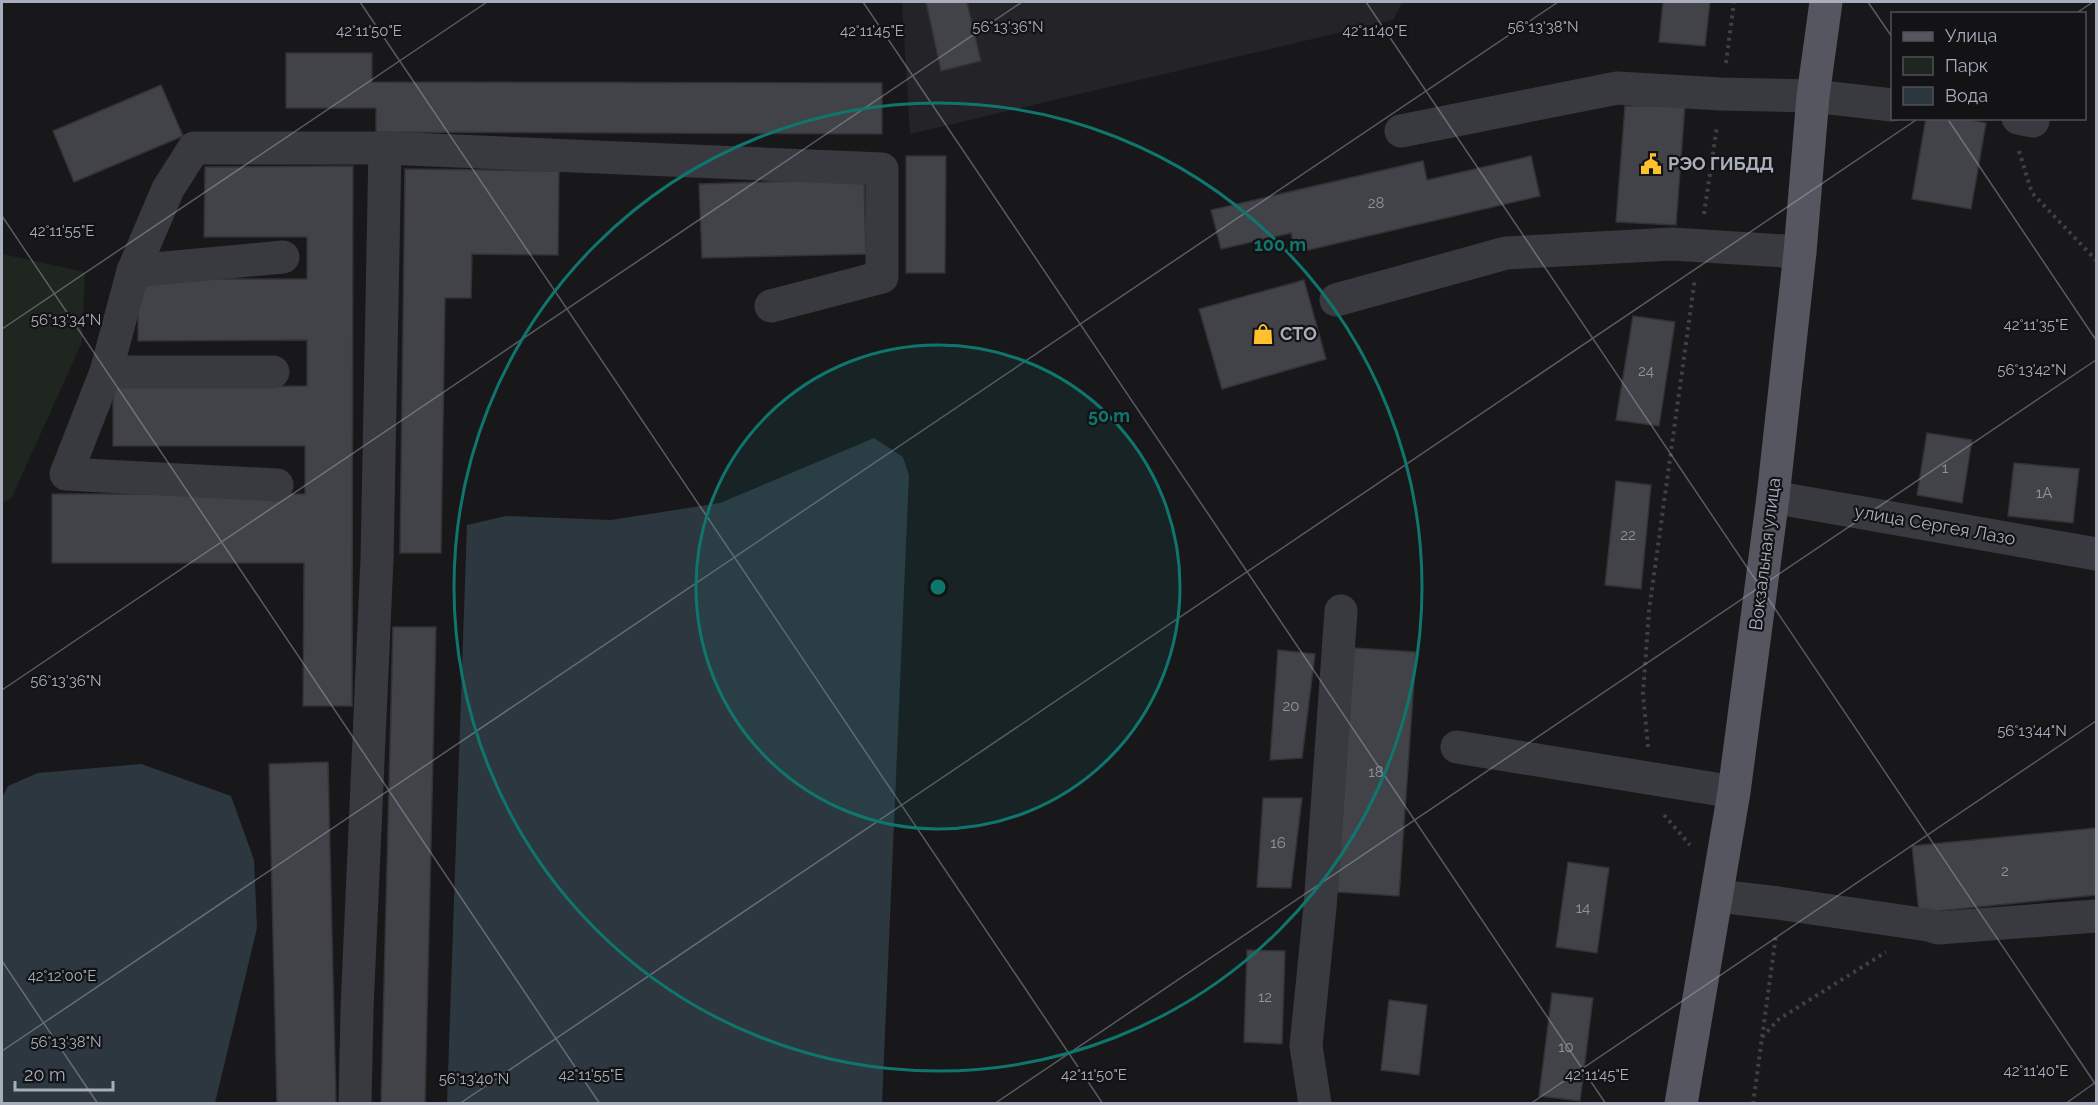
<svg xmlns="http://www.w3.org/2000/svg" width="2098" height="1105" viewBox="0 0 2098 1105" font-family="Raleway,sans-serif">
<rect width="100%" height="100%" fill="#18181b"/>
<path fill="#242428" d="M902,2H1402L1393,20L910,134Z"/>
<path fill="#1e261f" d="M2,254L85,272L82,342L11,499L2,502Z"/>
<g fill="#2d3740">
<path d="M874,438L903,457L909,475L882,1103H447L467,525L506,516L611,520L720,503Z"/>
<path d="M141,764L231,796L254,860L257,928L215,1103H2V798L8,786L38,773Z"/>
</g>
<g fill="#424348" stroke="#323237" stroke-width="1.5">
<path d="M926,2H967L981,61L941,71Z"/>
<path d="M1663,2H1710L1705,46L1659,42Z"/>
<path d="M286,53H372V82L882,83V134L376,132V108H286Z"/>
<path d="M161,85L183,136L74,182L53,131Z"/>
<path d="M1685,105L1676,225L1616,222L1625,106Z"/>
<path d="M1926,118H1961L1986,123L1971,209L1912,199Z"/>
<path d="M906,156H946L945,273H906Z"/>
<path d="M1531,156L1540,196L1295,253L1291,233L1221,249L1211,210L1423,161L1427,180Z"/>
<path d="M353,166L352,706H303L304,563H52V494H305V446H113V387L307,386V340L138,341V279H307V237H204L205,167Z"/>
<path d="M405,169L559,171L558,255L472,254L471,298H445L441,553H400Z"/>
<path d="M864,179L866,254L702,258L699,184Z"/>
<path d="M1304,280L1326,359L1222,389L1199,309Z"/>
<path d="M1633,316L1675,322L1659,426L1616,420Z"/>
<path d="M1927,433L1972,440L1962,503L1917,495Z"/>
<path d="M2014,463L2079,469L2073,523L2008,516Z"/>
<path d="M1616,481L1651,485L1641,589L1605,585Z"/>
<path d="M393,627H436L425,1104H381Z"/>
<path d="M1354,648L1416,652L1399,896L1337,892Z"/>
<path d="M1278,650L1315,654L1302,758L1270,760Z"/>
<path d="M328,762L336,1104H277L269,764Z"/>
<path d="M1263,798H1302L1291,888L1257,887Z"/>
<path d="M2096,828V895L1919,913L1912,846Z"/>
<path d="M1568,862L1609,868L1597,953L1556,947Z"/>
<path d="M1247,950L1285,951L1282,1044L1244,1042Z"/>
<path d="M1552,993L1593,998L1580,1101L1539,1096Z"/>
<path d="M1389,1000L1427,1005L1419,1075L1381,1070Z"/>
</g>
<g fill="none" stroke-linecap="round" stroke-linejoin="round">
<g stroke="#3f4147" stroke-width="4" stroke-dasharray="3 4.5" stroke-linecap="butt">
<path d="M1726,63L1734,2"/>
<path d="M2019,151L2032,193L2096,260"/>
<path d="M1704,214L1717,126"/>
<path d="M1648,747L1643,694L1649,611L1695,278"/>
<path d="M1664,815L1690,845"/>
<path d="M1762,1037L1779,1019L1886,952"/>
<path d="M1753,1104L1776,935"/>
</g>
<g stroke="#393a40" stroke-width="33">
<path d="M2018,118L2033,121"/>
<path d="M1401,131L1617,88L1721,94L1813,96L1892,105"/>
<path d="M133,271L283,257"/>
<path d="M1336,300L1506,253L1672,244L1800,252"/>
<path d="M106,372H273"/>
<path d="M277,485L66,474L106,372L133,271L168,189L194,148H385L882,169V277L771,306"/>
<path d="M1773,497L2096,554"/>
<path d="M1457,747L1734,792"/>
<path d="M1718,896L1778,903L1928,925L1938,928L2096,916"/>
<path d="M355,1104L357,1009L377,559L385,148"/>
<path d="M1315,1104L1306,1046L1320,907L1341,611"/>
</g>
<path stroke="#55565f" stroke-width="33" d="M1681,1104L1734,792L1773,497L1800,252L1813,96L1826,2"/>
</g>
<path fill="none" stroke="#a9aebc" stroke-width="1.5" stroke-opacity="0.45" d="M360,2L1103,1104M863,2L1606,1104M1366,2L2096,1085M1868,2L1892,37M2075,14L2093,2M1947,118L2096,340M2,216L600,1104M2,329L487,2M2,690L1022,2M2,961L98,1104M2,1051L1558,2M459,1104L1919,118M994,1104L2096,360M1530,1104L2096,721M2065,1104L2096,1082"/>
<circle cx="938" cy="587" r="242" fill="#0f766e" fill-opacity=".12"/>
<g fill="none" stroke="#0f766e" stroke-width="3">
<circle cx="938" cy="587" r="242"/>
<circle cx="938" cy="587" r="484"/>
</g>
<defs>
<symbol id="civic-bare" viewBox="-9 -9 18 18"><path d="M-.6-6.5H3V-4.5H.6V-3L4-1V1h2V6H-6V1h2V-1L-.6-3ZM-1.2 2.5V6h2.4V2.5Z" fill="#ffc22c" stroke="#131316" stroke-width="2.5" paint-order="stroke"/></symbol>
<symbol id="shop-bare" viewBox="-9 -9 18 18"><path d="M-5-2.5h2.3a2.7 3.5 0 0 1 5.4 0H5L5.5 6h-11ZM-1.5-2.5h3a1.5 2.3 0 0 0-3 0Z" fill="#ffc22c" stroke="#131316" stroke-width="2.5" paint-order="stroke"/></symbol>
</defs>
<g fill-rule="evenodd">
<use href="#civic-bare" x="1636" y="149" width="30" height="30"/>
<use href="#shop-bare" x="1248" y="319" width="30" height="30"/>
</g>
<g text-anchor="middle" stroke-width="4.5" stroke-linejoin="round" paint-order="stroke">
<g font-size="15" fill="#8f939f">
<text x="1376" y="208">28</text>
<text x="1646" y="376">24</text>
<text x="1945" y="473">1</text>
<text x="2044" y="498">1А</text>
<text x="1628" y="540">22</text>
<text x="1291" y="711">20</text>
<text x="1376" y="777">18</text>
<text x="1278" y="848">16</text>
<text x="2005" y="876">2</text>
<text x="1583" y="913">14</text>
<text x="1265" y="1002">12</text>
<text x="1566" y="1052">10</text>
</g>
<g font-size="18" font-weight="bold" fill="#a9aebc" stroke="#131316" text-anchor="start">
<text x="1668" y="170">РЭО ГИБДД</text>
<text x="1280" y="340">СТО</text>
</g>
<g font-size="18" fill="#a9aebc" stroke="#131316">
<text transform="translate(1935 525) rotate(10)" y="6">улица Сергея Лазо</text>
<text transform="translate(1765 554) rotate(-83)" y="6">Вокзальная улица</text>
</g>
</g>
<g font-size="15" text-anchor="middle" fill="#a9aebc" stroke="#131316" stroke-width="4.5" stroke-linejoin="round" paint-order="stroke">
<text x="1008" y="32">56°13'36"N</text>
<text x="1543" y="32">56°13'38"N</text>
<text x="369" y="36">42°11'50"E</text>
<text x="1375" y="36">42°11'40"E</text>
<text x="872" y="36">42°11'45"E</text>
<text x="62" y="236">42°11'55"E</text>
<text x="66" y="325">56°13'34"N</text>
<text x="2036" y="330">42°11'35"E</text>
<text x="2032" y="375">56°13'42"N</text>
<text x="66" y="686">56°13'36"N</text>
<text x="2032" y="736">56°13'44"N</text>
<text x="62" y="981">42°12'00"E</text>
<text x="66" y="1047">56°13'38"N</text>
<text x="2036" y="1076">42°11'40"E</text>
<text x="591" y="1080">42°11'55"E</text>
<text x="1094" y="1080">42°11'50"E</text>
<text x="1597" y="1080">42°11'45"E</text>
<text x="474" y="1084">56°13'40"N</text>
</g>
<circle cx="938" cy="587" r="9" fill="#0f766e" stroke="#131316" stroke-width="3"/>
<g font-size="18" text-anchor="middle" font-weight="bold" fill="#0f766e" stroke="#131316" stroke-width="4.5" stroke-linejoin="round" paint-order="stroke">
<text x="1280" y="251">100 m</text>
<text x="1109" y="422">50 m</text>
</g>
<rect width="2098" height="1105" fill="none" stroke="#a9aebc" stroke-width="6"/>
<rect x="1891" y="12" width="195" height="108" fill="#131316" stroke="#4f5158" stroke-width="1.5"/>
<rect x="1903" y="32" width="30" height="9" fill="#55565f" stroke="#4f5158" stroke-width="1.5"/>
<text x="1945" y="42" font-size="18" fill="#a9aebc">Улица</text>
<rect x="1903" y="57" width="30" height="18" fill="#1e261f" stroke="#4f5158" stroke-width="1.5"/>
<text x="1945" y="72" font-size="18" fill="#a9aebc">Парк</text>
<rect x="1903" y="87" width="30" height="18" fill="#2d3740" stroke="#4f5158" stroke-width="1.5"/>
<text x="1945" y="102" font-size="18" fill="#a9aebc">Вода</text>
<path d="M15 1081v9h98v-9" fill="none" stroke="#a9aebc" stroke-width="3"/>
<text x="24" y="1081" font-size="18" fill="#a9aebc" stroke="#131316" stroke-width="4.5" paint-order="stroke">20 m</text>
</svg>
